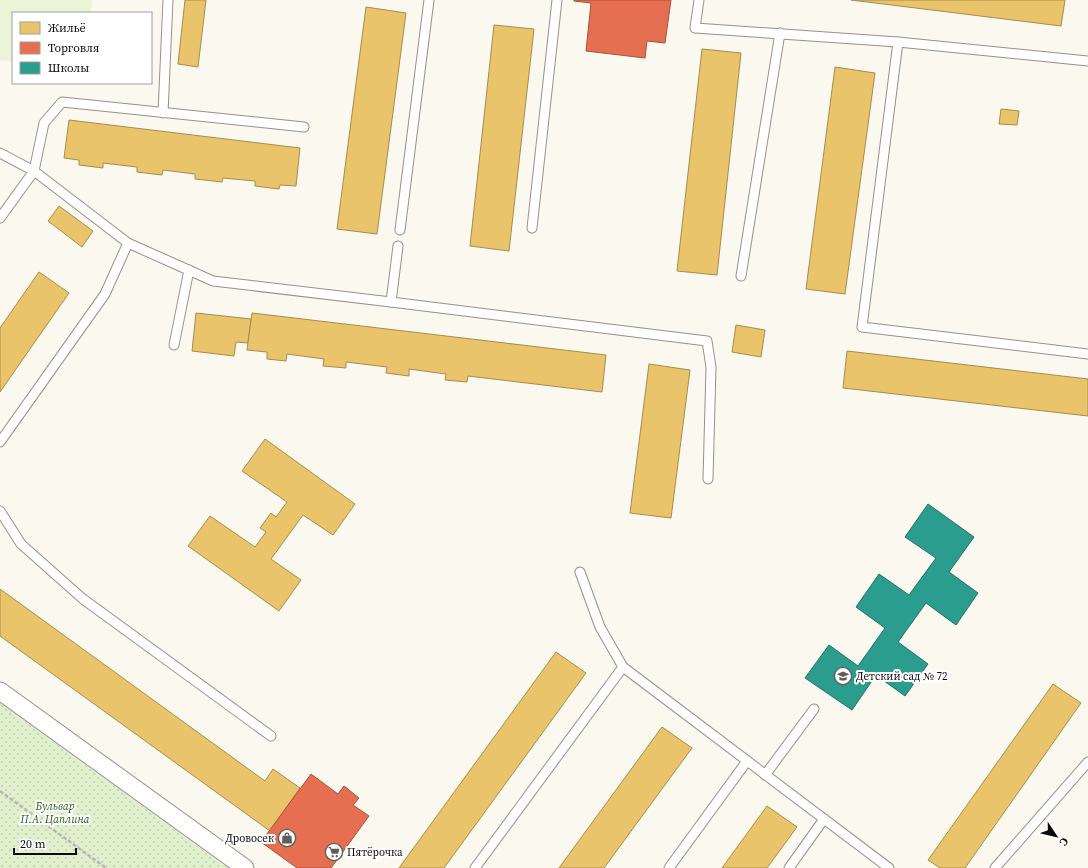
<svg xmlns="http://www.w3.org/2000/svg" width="1088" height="868" viewBox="0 0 1088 868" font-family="'Source Serif 4',serif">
<defs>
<pattern id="grass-dots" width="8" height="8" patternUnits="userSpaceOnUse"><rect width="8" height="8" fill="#e0f0cd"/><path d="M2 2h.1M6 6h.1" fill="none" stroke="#bfccaf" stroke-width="1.8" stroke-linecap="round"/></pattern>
</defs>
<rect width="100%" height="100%" fill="#faf8ef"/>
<path fill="url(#grass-dots)" d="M0,703L228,868H0Z"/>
<path fill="#ebf4d7" d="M0,0H92L91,13H13V61L0,60Z"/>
<g fill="#e9c46a" stroke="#a68c4e">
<path d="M185,0H206L198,67L178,64Z"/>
<path d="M851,0H1065L1061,26Z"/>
<path d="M366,7L406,13L377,234L337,229Z"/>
<path d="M494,25L534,29L509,251L470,246Z"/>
<path d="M702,49L741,53L717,275L677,271Z"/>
<path d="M835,67L875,73L845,294L806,289Z"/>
<path d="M1001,109L1019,111L1017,125L999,124Z"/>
<path d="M69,120L300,148L296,186L280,185L279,189L255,186V181L223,178L222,182L195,179V174L163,170L162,175L137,172V167L103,163V168L79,165V160L64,158Z"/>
<path d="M59,206L93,231L82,247L48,221Z"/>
<path d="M39,272L69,293L0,392V328Z"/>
<path d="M196,313L251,319L248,343L236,342L234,356L192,351Z"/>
<path d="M252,313L606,355L602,392L468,376L467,382L445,380L446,374L409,369V376L386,373L387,367L346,362V368L323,366L324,359L287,354L286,361L267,359V352L247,350Z"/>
<path d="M736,325L765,330L761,357L732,352Z"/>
<path d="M847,351L1088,379V416L843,388Z"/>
<path d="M649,364L690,370L671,518L630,513Z"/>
<path d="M265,439L355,504L333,535L303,515L271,559L301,580L279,611L188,546L210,516L255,547L266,532L260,528L271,513L276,517L287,502L242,471Z"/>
<path d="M0,589L265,781L273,769L300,788L270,831L0,636Z"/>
<path d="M556,652L586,673L444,868H399Z"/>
<path d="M1053,684L1081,703L965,868H940L928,860Z"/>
<path d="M662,727L692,748L604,868H559Z"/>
<path d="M767,806L797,827L767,868H722Z"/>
</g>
<g fill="#e76f51" stroke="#a5513c">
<path d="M574,0H671L665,43L647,41L645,58L586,51L591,3L574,1Z"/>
<path d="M311,774L338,794L344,786L359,798L353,805L369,816L331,868H297L261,842Z"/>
</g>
<path fill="#2a9d8f" stroke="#217167" d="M928,504L974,537L949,572L978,593L956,625L926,603L898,642L928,664L905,696L876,675L852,710L805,678L829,645L858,666L885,628L856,607L879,574L909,595L936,558L905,537Z"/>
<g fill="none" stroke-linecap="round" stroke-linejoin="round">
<defs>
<g id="service">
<path d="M699,0L695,28L898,42L1088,61"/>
<path d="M898,42L862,327L1088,354"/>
<path d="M163,113L168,0"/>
<path d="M304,127L62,102L44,123L34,171L128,243L213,281L391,302L398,246"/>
<path d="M0,153L34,171L0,218"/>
<path d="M532,228L557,0"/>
<path d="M400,230L429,0"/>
<path d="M741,276L780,33"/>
<path d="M391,302L707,341L711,367L708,479"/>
<path d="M174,345L189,270"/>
<path d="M0,442L105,294L128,243"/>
<path d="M0,511L21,544L83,599L271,736"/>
<path d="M623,667L889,868"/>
<path d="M765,775L814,709"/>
<path d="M475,868L623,667L600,627L580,572"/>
<path d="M669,868L747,761"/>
<path d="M789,868L824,819"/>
<path d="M995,868L1088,762"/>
</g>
<path id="minor" d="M0,691L245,868"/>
</defs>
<use href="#service" stroke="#93928e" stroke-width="11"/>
<use href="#minor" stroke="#93928e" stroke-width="19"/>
<path stroke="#b7b7b5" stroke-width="2.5" stroke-dasharray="4 2" stroke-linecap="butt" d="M0,791L106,868"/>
<use href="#service" stroke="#fefefd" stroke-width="9"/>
<use href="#minor" stroke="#fefefd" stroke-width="17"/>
</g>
<defs>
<symbol id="school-ring" viewBox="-11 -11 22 22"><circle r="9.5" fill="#fff" stroke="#5f5e5b" stroke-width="1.5"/><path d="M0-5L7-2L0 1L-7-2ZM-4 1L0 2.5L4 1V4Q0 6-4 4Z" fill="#5f5e5b"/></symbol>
<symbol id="shop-ring" viewBox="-11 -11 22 22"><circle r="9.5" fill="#fff" stroke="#5f5e5b" stroke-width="1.5"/><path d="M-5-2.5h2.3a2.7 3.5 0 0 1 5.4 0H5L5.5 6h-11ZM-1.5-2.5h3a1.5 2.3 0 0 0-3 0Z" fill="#5f5e5b"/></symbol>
<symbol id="supermarket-ring" viewBox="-11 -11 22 22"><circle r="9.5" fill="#fff" stroke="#5f5e5b" stroke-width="1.5"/><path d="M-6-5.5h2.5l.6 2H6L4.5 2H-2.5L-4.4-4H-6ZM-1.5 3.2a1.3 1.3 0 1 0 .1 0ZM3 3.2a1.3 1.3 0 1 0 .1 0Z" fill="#5f5e5b"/></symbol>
</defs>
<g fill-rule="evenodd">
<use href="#school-ring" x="833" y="666" width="20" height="20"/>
<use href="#shop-ring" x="277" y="828" width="20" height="20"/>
<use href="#supermarket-ring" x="324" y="842" width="20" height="20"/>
</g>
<g text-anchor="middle" stroke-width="4" stroke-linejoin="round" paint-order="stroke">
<g font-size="11" fill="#0b0b0b" stroke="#fff" text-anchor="start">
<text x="856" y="680">Детский сад № 72</text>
<text x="274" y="842" text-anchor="end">Дровосек</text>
<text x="347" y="856">Пятёрочка</text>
</g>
<g font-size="11" font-style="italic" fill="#23651a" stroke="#fff">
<text x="55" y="810">Бульвар<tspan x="55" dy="13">П.А. Цаплина</tspan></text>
</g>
</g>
<rect x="12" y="12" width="140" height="72" fill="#ffffff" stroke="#9d9d9d"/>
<rect x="20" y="22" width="20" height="12" fill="#e9c46a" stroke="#9d9d9d"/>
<text x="48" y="32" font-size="12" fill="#0b0b0b">Жильё</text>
<rect x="20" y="42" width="20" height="12" fill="#e76f51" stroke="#9d9d9d"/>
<text x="48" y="52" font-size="12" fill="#0b0b0b">Торговля</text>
<rect x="20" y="62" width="20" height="12" fill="#2a9d8f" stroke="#9d9d9d"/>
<text x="48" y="72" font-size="12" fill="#0b0b0b">Школы</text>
<g transform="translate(1056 836) rotate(125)" stroke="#ffffff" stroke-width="3" paint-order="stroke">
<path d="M0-3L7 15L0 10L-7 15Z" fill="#0b0b0b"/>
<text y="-6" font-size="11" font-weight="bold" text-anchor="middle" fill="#0b0b0b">С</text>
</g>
<path d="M14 848v6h62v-6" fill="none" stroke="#0b0b0b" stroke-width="2"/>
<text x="20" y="848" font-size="12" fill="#0b0b0b" stroke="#ffffff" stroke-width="3" paint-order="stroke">20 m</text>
</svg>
